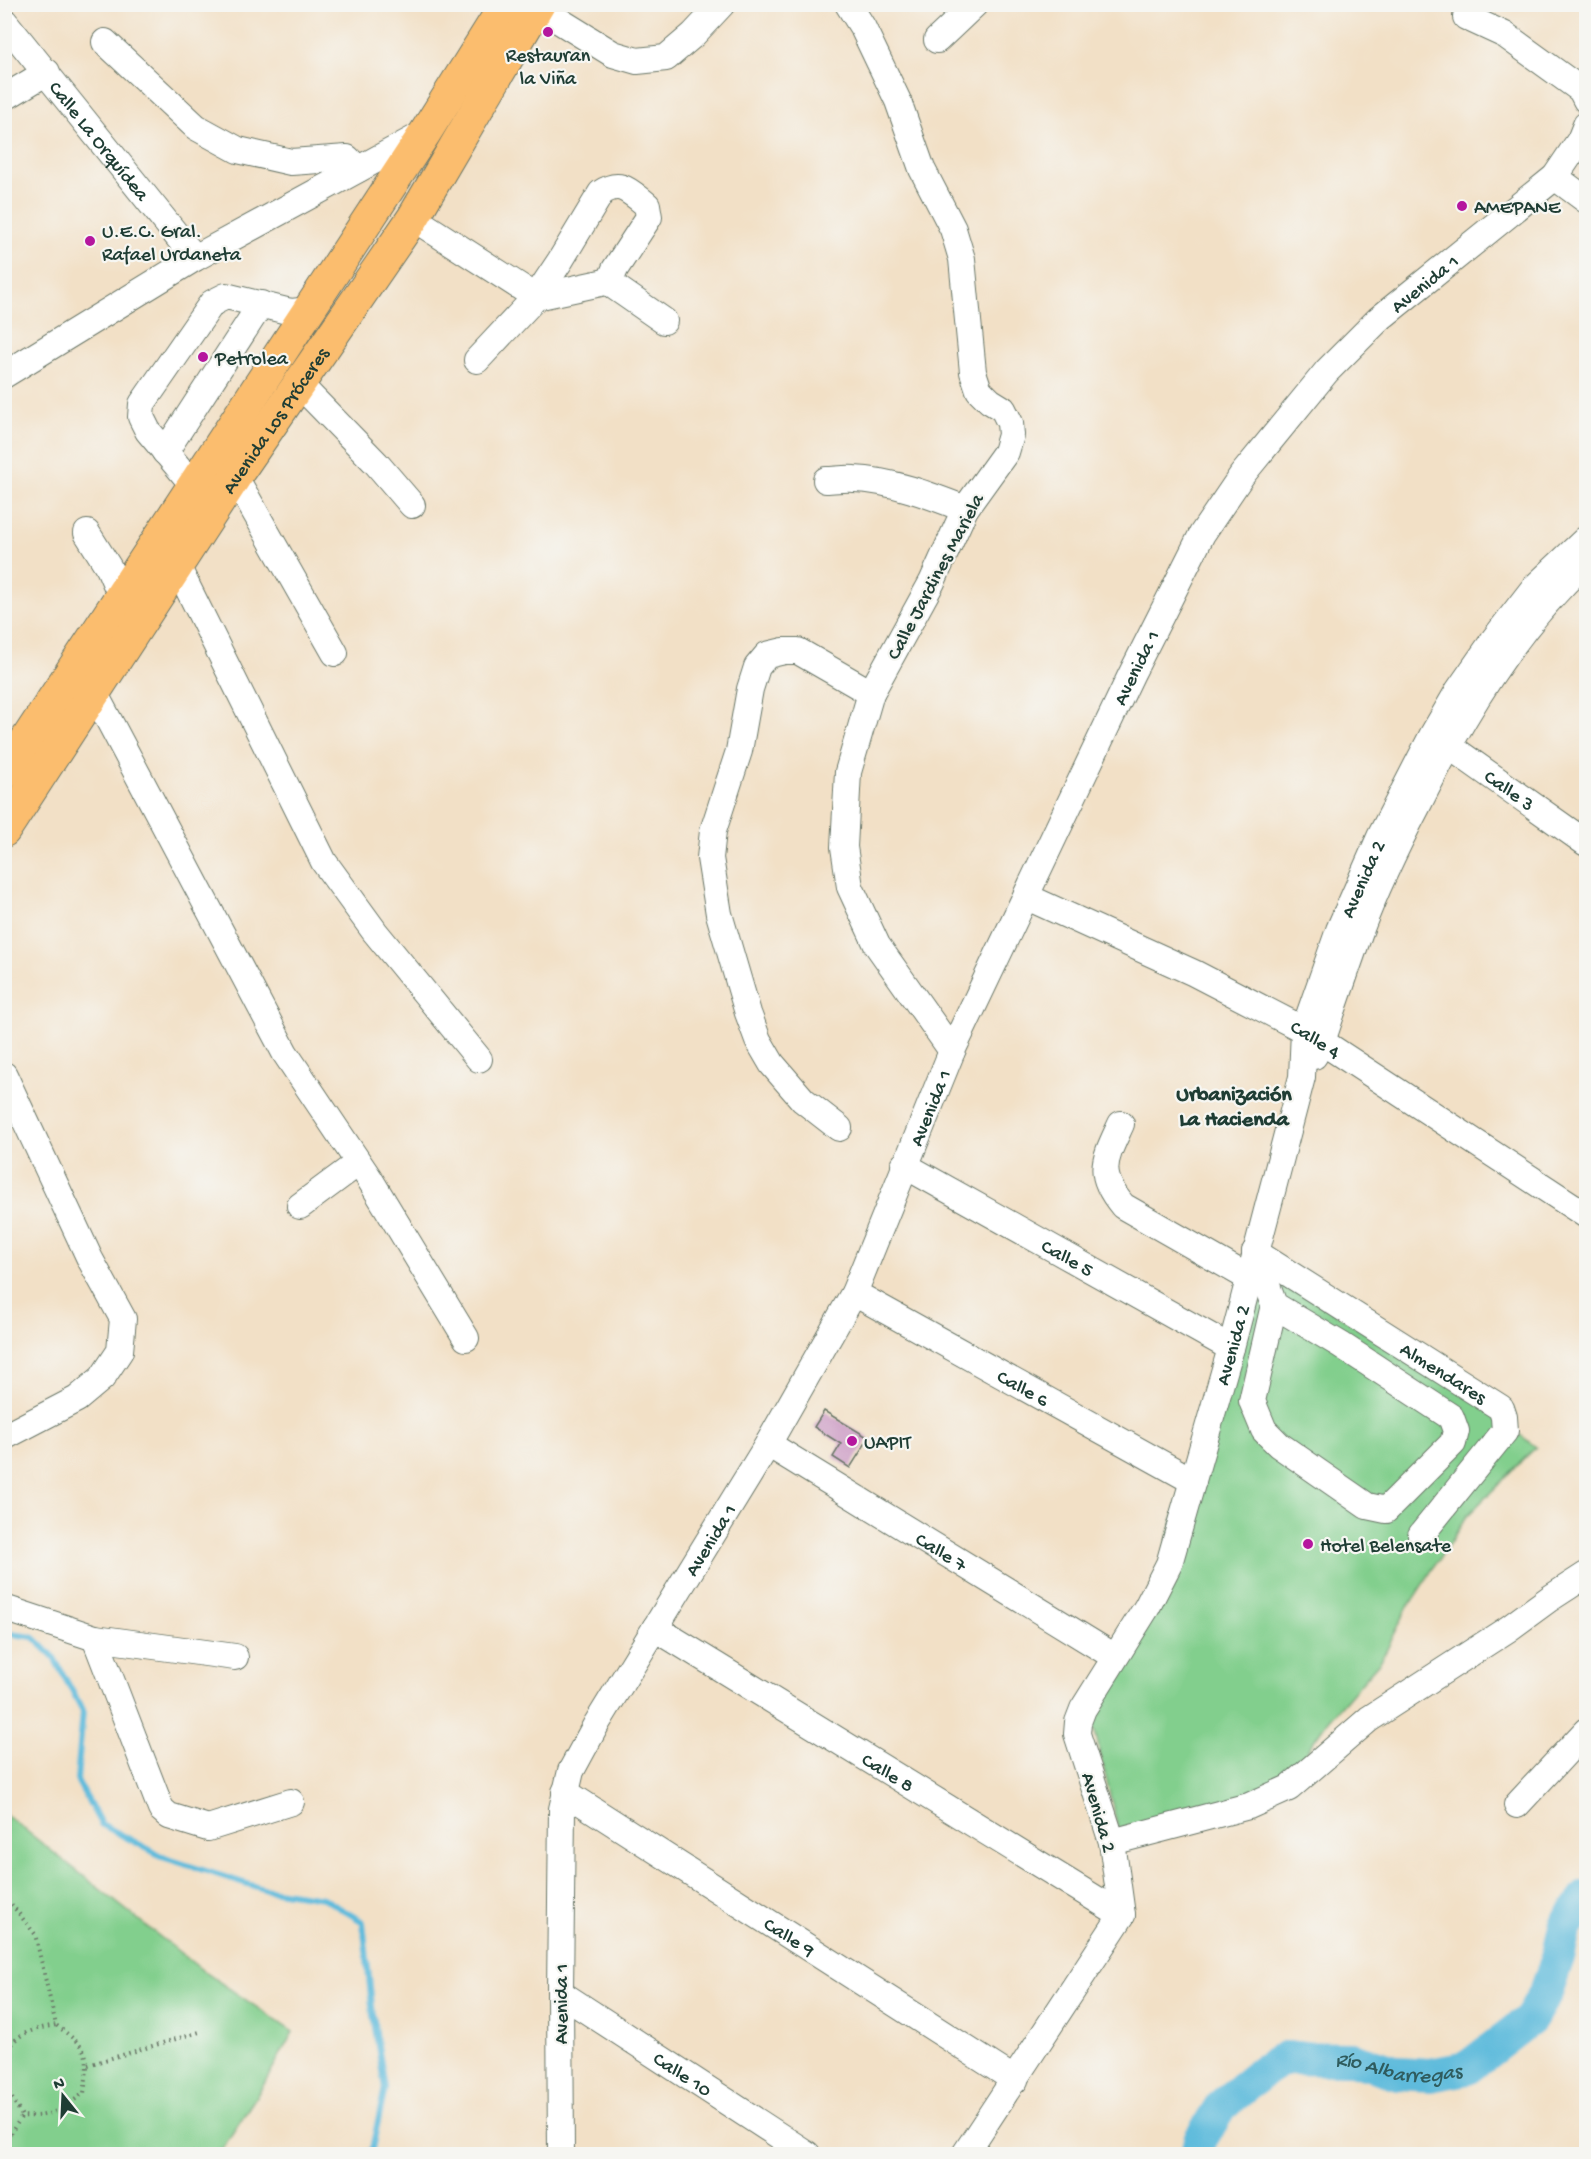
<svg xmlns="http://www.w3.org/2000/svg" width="1591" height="2159" viewBox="0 0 1591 2159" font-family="'Gochi Hand',sans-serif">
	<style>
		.green { fill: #82cf8d; stroke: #508660; stroke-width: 1.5 }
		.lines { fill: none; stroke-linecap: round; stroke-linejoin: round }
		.stream { stroke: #5ebbdc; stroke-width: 6 }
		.river { stroke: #5ebbdc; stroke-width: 34 }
		.building { fill: #c995c1 }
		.minor-casing { stroke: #697667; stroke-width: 28 }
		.major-casing { stroke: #697667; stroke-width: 34 }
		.path { stroke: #697667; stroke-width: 4; stroke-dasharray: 1.5 4.5; stroke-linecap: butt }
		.minor { stroke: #fff; stroke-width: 26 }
		.major { stroke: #fbbd6e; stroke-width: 32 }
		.poi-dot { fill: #b5179e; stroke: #f6f6f2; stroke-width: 2 }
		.labels { text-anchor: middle; stroke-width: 4.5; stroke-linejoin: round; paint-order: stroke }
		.poi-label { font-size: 20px; fill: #1f3d34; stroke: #f6f6f2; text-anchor: start }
		.street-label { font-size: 20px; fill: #1f3d34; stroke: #f6f6f2 }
		.water-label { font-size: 21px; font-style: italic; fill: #2f5c5e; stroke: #f6f6f2 }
		.quarter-label { font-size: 22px; font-weight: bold; fill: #1f3d34; stroke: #f6f6f2 }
	</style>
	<rect width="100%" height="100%" fill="#f6f6f2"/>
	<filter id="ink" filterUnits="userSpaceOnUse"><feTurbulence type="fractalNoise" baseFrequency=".0167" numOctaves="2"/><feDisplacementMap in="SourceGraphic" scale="12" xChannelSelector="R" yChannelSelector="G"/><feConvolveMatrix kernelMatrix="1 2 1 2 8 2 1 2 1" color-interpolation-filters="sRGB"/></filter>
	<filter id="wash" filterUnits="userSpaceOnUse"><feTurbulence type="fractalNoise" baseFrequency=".008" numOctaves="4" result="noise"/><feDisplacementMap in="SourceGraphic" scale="24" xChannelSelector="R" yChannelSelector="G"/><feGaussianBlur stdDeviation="1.35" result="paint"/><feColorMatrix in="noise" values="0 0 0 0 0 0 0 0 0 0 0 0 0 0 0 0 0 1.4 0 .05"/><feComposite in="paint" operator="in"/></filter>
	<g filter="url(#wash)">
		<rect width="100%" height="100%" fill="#f2e0c6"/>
		<!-- green -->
		<path class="green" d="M1270,1272L1476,1401L1536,1447L1467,1516L1408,1607L1382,1659L1327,1722L1279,1791L1118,1829L1089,1706L1142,1629L1218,1362Z
			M5,1814L202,1970L293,2032L264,2084L219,2154H5Z"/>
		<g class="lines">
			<!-- stream -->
			<path class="stream" d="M4,1633L33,1637L53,1656L83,1711L77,1780L101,1824L165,1858L263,1889L323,1898L363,1922L373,2015L385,2088L372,2149L367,2154"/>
			<!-- river -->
			<path class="river" id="s1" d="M1197,2154L1200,2140L1221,2106L1266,2069L1285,2058L1352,2059L1398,2073L1430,2075L1467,2068L1530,2019L1546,1992L1559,1954L1565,1927L1586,1898"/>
		</g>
		<g id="blocks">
			<!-- building -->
			<path class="building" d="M824,1411L869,1438L850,1468L833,1457L841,1444L814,1427Z"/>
		</g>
	</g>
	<g filter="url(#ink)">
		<use href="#blocks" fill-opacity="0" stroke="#697667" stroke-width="1.5"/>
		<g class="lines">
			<defs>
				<g id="minor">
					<path d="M848,4L863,28L898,101L922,169L953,229L962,259L973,372L979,390L990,401L1003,409L1010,423L1011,435L1006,452L965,509L932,582L871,693L848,772L844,847L850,887L877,945L952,1051"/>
					<path d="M537,7L613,54L637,61L666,58L693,35L722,4"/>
					<path d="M1466,17L1505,35L1581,90L1586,100"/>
					<path id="s2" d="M4,21L195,258"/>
					<path d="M937,40L975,4"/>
					<path d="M105,42L196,127L238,150L291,162L347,158L358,169"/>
					<path d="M4,98L47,72"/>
					<path d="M1555,177L1586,200"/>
					<path d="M413,218L536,297L560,261L601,193C621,179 630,192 647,205L649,217L615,269L610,281L615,287L664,321"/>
					<path d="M477,360L536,297L610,281"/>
					<path d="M4,375L195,258L425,133"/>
					<path d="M299,384L376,463L412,505"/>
					<path d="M165,452L261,304"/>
					<path d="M235,477L335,653"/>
					<path d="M826,480C835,480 845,478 854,479C890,480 932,496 965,509"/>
					<path d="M194,486L148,431L141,417L142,404L212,303L226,296L291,312L310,310"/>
					<path d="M87,533L109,568L121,596"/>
					<path d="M177,566L324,862L375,932L479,1059"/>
					<path d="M95,694L285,1053L369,1178L466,1338"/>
					<path id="s3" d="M1435,736L1586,843"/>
					<path id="s4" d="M1027,897L1194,973L1304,1030L1586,1215"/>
					<path d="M1314,1056L1322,1042C1334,1005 1347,968 1360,931C1376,889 1396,847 1417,807C1461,718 1513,630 1586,562"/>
					<path d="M4,1075L90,1259L123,1319L120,1351L102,1378L77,1399L4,1437"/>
					<path d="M1121,1124C1105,1159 1095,1173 1123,1206L1249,1278"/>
					<path d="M839,1128L803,1100L772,1064L758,1040L748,1013L719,914L710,858L713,831L739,751L750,689L757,667L767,655L784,651H798L871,693"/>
					<path id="s5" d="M904,1165L1231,1348"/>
					<path d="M300,1206L358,1163"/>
					<path d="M1255,1252L1274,1305L1252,1401L1264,1430L1279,1445L1367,1506L1386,1510L1453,1443L1456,1431L1451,1417L1341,1345L1274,1305"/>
					<path id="s6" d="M1255,1252L1501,1408L1504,1417L1505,1431L1421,1535"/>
					<path id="s7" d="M854,1293L1193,1481"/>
					<path id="s8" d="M768,1444L1115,1657"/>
					<path d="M4,1608L95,1638L235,1657"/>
					<path id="s9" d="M655,1628L1122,1915"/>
					<path d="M95,1638L161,1809L169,1816L208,1828L291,1802"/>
					<path id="s10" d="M565,1792L1015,2080"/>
					<path d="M1517,1805L1586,1731"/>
					<path d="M1112,1842L1249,1806L1289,1788L1369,1719L1508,1629L1549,1599L1586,1575"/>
					<path id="s11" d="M560,1993L807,2154"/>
					<path id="s12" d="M561,2154L560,1993L562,1809L571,1771L597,1723L768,1444L854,1293L952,1051L1131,675L1202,534L1242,475L1327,371L1379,319L1555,177L1580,140L1586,125"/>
					<path id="s13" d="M965,2154L1122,1915L1112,1842L1077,1734L1078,1722L1083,1709L1147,1607L1169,1564L1231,1348L1302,1077L1304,1030L1339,930L1380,837L1433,734L1458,691L1495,638L1533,589L1586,539"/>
				</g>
				<g id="major">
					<path d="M4,774L425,133L506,4"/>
					<path id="s14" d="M4,831L235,477L413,218L539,4"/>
				</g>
			</defs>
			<!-- minor casing -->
			<use href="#minor" class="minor-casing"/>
			<!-- major casing -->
			<use href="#major" class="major-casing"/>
			<!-- path -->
			<path class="path" d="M4,1895L35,1934L56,2025C89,2050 90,2052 84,2093C62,2109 51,2118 22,2116L4,2143
				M4,2061C11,2033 31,2030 56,2025
				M88,2065L203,2031
				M4,2082L8,2091L22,2116"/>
			<!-- minor -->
			<use href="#minor" class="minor"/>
			<!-- major -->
			<use href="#major" class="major"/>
		</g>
	</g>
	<!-- markers -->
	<g class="poi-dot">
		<circle cx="548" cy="32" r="6"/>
		<circle cx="1462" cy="206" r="6"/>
		<circle cx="90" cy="241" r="6"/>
		<circle cx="203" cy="357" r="6"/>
		<circle cx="852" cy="1441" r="6"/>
		<circle cx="1308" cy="1544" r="6"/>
	</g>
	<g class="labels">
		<!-- poi labels -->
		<g class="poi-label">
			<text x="548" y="61" text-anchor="middle">Restauran<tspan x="548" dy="23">la Viña</tspan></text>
			<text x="1474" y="213">AMEPANE</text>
			<text x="102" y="237">U.E.C. Gral.<tspan x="102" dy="23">Rafael Urdaneta</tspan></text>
			<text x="215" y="364">Petrolea</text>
			<text x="864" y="1448">UAPIT</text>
			<text x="1320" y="1551">Hotel Belensate</text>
		</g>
		<!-- street labels -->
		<g class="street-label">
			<text dy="7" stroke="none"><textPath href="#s2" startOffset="153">Calle La Orquídea</textPath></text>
			<text dy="7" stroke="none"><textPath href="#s12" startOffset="2112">Avenida 1</textPath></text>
			<text dy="7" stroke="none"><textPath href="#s14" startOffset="492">Avenida Los Próceres</textPath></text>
			<text transform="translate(934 576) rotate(-62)" y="7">Calle Jardines Mariela</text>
			<text dy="7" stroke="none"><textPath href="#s12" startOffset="1626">Avenida 1</textPath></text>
			<text dy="7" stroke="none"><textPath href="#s3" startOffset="92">Calle 3</textPath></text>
			<text dy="7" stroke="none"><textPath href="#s13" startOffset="1382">Avenida 2</textPath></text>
			<text dy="7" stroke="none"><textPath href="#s4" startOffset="322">Calle 4</textPath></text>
			<text dy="7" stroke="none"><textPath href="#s12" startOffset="1140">Avenida 1</textPath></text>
			<text dy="7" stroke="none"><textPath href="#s5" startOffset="188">Calle 5</textPath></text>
			<text dy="7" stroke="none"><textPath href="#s13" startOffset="896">Avenida 2</textPath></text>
			<text dy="7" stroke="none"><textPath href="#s6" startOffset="224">Almendares</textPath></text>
			<text dy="7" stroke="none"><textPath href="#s7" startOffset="194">Calle 6</textPath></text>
			<text dy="7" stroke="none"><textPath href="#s12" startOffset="654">Avenida 1</textPath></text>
			<text dy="7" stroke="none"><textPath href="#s8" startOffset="204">Calle 7</textPath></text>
			<text dy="7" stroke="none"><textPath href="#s9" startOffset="274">Calle 8</textPath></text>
			<text transform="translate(1100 1812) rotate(74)" y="7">Avenida 2</text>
			<text dy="7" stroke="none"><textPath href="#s10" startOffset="267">Calle 9</textPath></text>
			<text transform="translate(560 2004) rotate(-90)" y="7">Avenida 1</text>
			<text dy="7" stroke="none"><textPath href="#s11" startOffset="147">Calle 10</textPath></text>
		</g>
		<!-- water labels -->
		<g class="water-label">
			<text dy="7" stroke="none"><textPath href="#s1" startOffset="249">Río Albarregas</textPath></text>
		</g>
		<!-- quarter labels -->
		<g class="quarter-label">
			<text x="1234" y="1100">Urbanización<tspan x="1234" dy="25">La Hacienda</tspan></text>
		</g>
	</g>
	<!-- margin -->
	<rect width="1591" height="2159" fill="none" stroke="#f6f6f2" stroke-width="24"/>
	<!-- north arrow -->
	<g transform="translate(63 2096) rotate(342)" stroke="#f6f6f2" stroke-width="4.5" paint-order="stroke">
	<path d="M0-4.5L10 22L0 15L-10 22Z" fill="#1f3d34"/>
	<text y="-9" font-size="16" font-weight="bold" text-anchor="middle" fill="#1f3d34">N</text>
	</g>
</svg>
